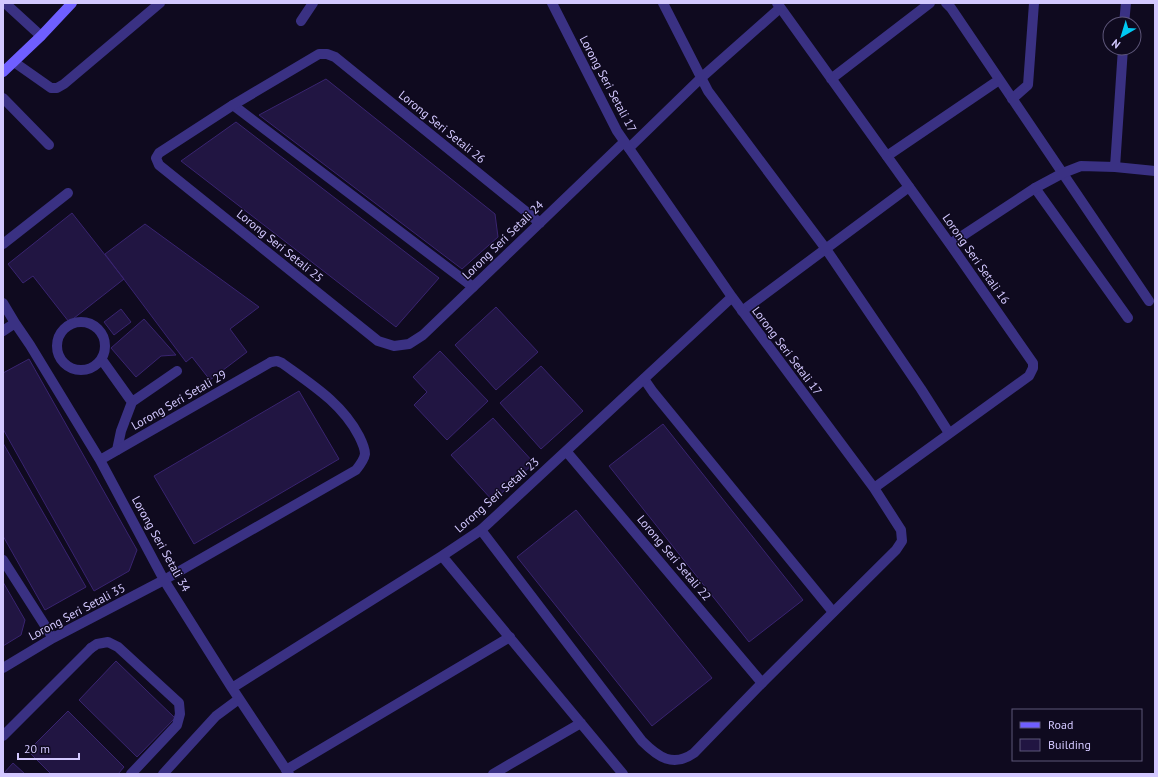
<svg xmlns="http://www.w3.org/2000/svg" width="1158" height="777" viewBox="0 0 1158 777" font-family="'PT Sans',sans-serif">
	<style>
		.building { fill: #211542; stroke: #392470 }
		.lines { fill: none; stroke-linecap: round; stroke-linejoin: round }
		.lane { stroke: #3a3183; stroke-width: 10 }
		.street { stroke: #3a3183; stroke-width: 10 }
		.secondary { stroke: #6f5fff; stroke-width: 10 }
		.labels { text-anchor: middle; stroke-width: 3; stroke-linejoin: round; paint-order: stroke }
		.street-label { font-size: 12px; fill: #d3c8ff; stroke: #0f0a1f }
	</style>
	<rect width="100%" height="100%" fill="#0f0a1f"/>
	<!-- building -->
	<path class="building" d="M326,79L495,214L498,237L462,269L259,115Z
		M236,122L439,278L396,327L181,161Z
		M72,213L124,279L69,322L33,276L23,283L8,264Z
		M145,224L259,307L230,329L247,352L210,380L192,357L186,362L105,254Z
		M496,307L538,352L496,390L455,345Z
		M121,309L131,322L114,335L104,322Z
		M144,319L176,355L161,356L136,377L111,348Z
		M440,351L488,401L447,440L414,405L427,392L413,377Z
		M29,359L137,550L129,571L94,591L3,429V373Z
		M541,366L583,411L541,449L500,403Z
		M299,391L339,459L194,544L154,476Z
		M493,418L534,463L493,501L451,455Z
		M663,424L803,600L749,642L609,466Z
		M3,443L86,587L45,610L3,536Z
		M576,510L712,678L652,726L517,557Z
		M3,582L25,620L21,635L3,646Z
		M116,661L175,718L137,757L79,700Z
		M68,711L124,767L118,774H51L28,751Z
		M13,763L25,774H3Z"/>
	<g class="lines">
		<!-- lane -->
		<path class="lane" d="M663,3L708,91L826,249L921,389L949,433
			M946,3L951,8L1149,301
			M3,98L49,145
			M1012,99L1028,85L1034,3
			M233,105L473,287
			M629,148L701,78L780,8
			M887,156L999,80
			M1035,188L1128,318
			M742,311L909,187
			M57 346a24 24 0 1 1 48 0a24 24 0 1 1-48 0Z
			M102,360L132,402
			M644,379L653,392L833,612
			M117,450L121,431L132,402L177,371
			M481,530L642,741C658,757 673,768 694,753L762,683
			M164,580L356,470C360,465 364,460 365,454C365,448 362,442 359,436C342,403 311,384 282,363L277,361L271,362
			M91,648L97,644L108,642L118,647L179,703L180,714L177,725L131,774
			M286,770L510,637"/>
		<!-- street -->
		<path class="street" d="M5,3L41,36
			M552,3L617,131L732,297L874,488L901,530L902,541L896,550L762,683L566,451
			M777,3L950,244L1033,363V368L1029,376L874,488
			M301,21L313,3
			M1124,24L1126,3
			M14,62L51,88H57L64,84L160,3
			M831,79L930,3
			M1115,167L1123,48
			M540,223L335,57L327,54H319L233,105L159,153L156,158L159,165L378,341L394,346L409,344L423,335L624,142
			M3,244L68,193
			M950,244L1035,188L1063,173L1081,166L1115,167L1155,171
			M3,303L15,323L30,345L100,460L164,580L232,688L289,774
			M3,331L15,323
			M100,460L271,362
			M442,556L623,774
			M3,560L53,638
			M3,668L53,638L164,580
			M232,688L442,556L481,530L732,297
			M3,736L91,648
			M163,774L216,716L239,699
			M493,774L581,723"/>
		<!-- secondary -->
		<path class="secondary" d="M3,72L41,36L72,3"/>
	</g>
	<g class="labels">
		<!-- street labels -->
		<g class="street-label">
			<text transform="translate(608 84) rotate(62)" y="4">Lorong Seri Setali 17</text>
			<text transform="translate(442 127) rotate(39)" y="4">Lorong Seri Setali 26</text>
			<text transform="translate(503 240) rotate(-44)" y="4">Lorong Seri Setali 24</text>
			<text transform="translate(280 246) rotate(39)" y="4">Lorong Seri Setali 25</text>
			<text transform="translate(976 259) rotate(55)" y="4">Lorong Seri Setali 16</text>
			<text transform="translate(787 351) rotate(53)" y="4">Lorong Seri Setali 17</text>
			<text transform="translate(179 400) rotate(-30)" y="4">Lorong Seri Setali 29</text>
			<text transform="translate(497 495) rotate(-41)" y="4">Lorong Seri Setali 23</text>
			<text transform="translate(161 544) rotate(61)" y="4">Lorong Seri Setali 34</text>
			<text transform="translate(674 558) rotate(50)" y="4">Lorong Seri Setali 22</text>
			<text transform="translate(77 612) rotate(-28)" y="4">Lorong Seri Setali 35</text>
		</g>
	</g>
	<!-- border -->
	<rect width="1158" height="777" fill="none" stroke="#d3c8ff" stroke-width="8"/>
	<!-- legend -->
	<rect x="1012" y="709" width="130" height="52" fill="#0f0a1f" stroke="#5d5679"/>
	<rect x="1020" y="722" width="20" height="6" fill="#6f5fff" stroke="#5d5679"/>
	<text x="1048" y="729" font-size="12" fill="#d3c8ff">Road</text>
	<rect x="1020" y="739" width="20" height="12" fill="#211542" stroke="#5d5679"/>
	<text x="1048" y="749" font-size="12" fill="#d3c8ff">Building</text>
	<!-- north arrow -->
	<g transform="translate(1122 36) rotate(218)"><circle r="19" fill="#0f0a1f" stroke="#5d5679"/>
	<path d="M0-3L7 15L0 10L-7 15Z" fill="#00c9f3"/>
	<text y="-6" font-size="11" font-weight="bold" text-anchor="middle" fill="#d3c8ff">N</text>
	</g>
	<!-- scale -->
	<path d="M18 753v6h61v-6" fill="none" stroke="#d3c8ff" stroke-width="2"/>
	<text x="24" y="753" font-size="12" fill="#d3c8ff" stroke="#0f0a1f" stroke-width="3" paint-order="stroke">20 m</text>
</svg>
